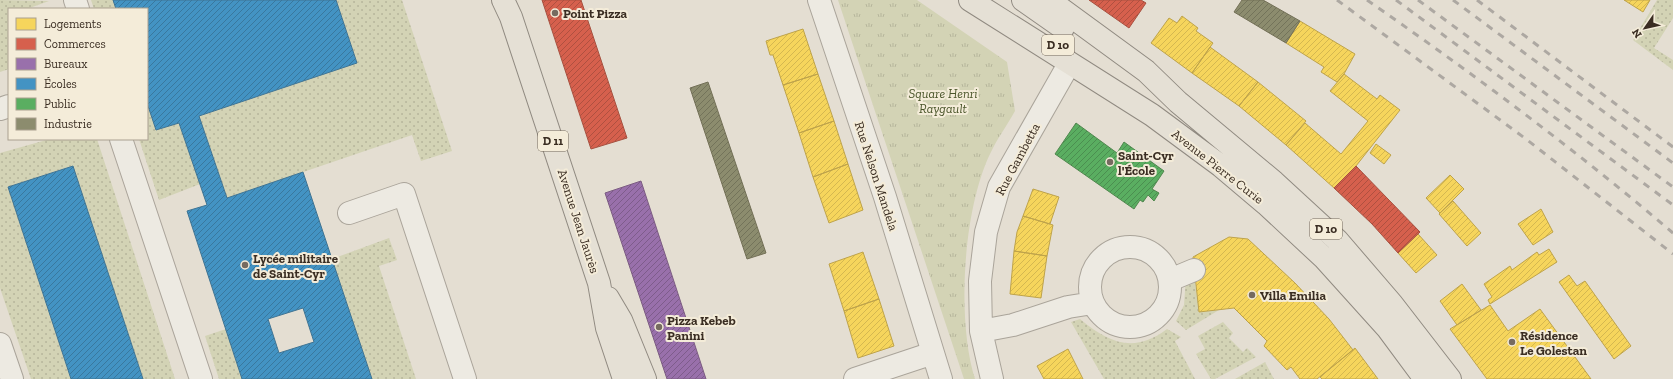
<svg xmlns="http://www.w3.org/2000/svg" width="1673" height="379" viewBox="0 0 1673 379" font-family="'Zilla Slab',serif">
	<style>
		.grass { fill: url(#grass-dots) }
		.park { fill: url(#park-tufts) }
		.homes { fill: url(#homes-hatch); stroke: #bea34b }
		.shops { fill: url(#shops-hatch); stroke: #a75140 }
		.offices { fill: url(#offices-hatch); stroke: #7c5c82 }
		.schools { fill: url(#schools-hatch); stroke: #407493; fill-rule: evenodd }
		.public { fill: url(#public-hatch); stroke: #50874e }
		.industry { fill: url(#industry-hatch); stroke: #737057 }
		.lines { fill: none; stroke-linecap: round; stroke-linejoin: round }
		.minor-casing { stroke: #aaa49a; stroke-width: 24 }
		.major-casing { stroke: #908a81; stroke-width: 24 }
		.minor { stroke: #edeae2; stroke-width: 22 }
		.major { stroke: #e5e0d5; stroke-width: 22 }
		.rail { stroke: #ada8a2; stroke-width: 3; stroke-dasharray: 7 7; stroke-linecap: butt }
		.poi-dot { fill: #766b60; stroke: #f4ecd9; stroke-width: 1.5 }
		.labels { text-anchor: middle; stroke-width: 4; stroke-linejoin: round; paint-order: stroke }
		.shield { fill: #f4ecd9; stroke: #726659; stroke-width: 1 }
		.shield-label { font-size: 12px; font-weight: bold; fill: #3a2d22 }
		.poi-label { font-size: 13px; font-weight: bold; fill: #3a2d22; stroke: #f4ecd9; text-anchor: start }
		.park-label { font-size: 13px; font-style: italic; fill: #4a552a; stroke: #f4ecd9 }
		.street-label { font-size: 13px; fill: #3a2d22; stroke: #f4ecd9 }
	</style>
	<defs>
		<pattern id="grass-dots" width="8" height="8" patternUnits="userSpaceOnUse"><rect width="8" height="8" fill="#d3d3b5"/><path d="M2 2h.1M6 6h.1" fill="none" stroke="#b6b59b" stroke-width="1.8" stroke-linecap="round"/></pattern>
		<pattern id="park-tufts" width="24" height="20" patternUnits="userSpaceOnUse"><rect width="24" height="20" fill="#d3d3b5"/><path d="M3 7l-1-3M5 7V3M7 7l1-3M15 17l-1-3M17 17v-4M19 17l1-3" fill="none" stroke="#b6b59b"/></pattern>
		<pattern id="homes-hatch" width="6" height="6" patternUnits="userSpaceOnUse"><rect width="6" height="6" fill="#f6d55c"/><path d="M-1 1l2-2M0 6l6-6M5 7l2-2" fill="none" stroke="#d4b750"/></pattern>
		<pattern id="shops-hatch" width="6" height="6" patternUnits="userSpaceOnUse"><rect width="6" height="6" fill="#d6604d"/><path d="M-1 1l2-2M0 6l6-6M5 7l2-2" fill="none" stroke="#af5040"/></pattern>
		<pattern id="offices-hatch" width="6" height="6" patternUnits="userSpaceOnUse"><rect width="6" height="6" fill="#9970ab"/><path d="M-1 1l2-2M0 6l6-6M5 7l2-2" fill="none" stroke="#7e5c8b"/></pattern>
		<pattern id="schools-hatch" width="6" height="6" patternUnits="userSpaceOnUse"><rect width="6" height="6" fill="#4393c3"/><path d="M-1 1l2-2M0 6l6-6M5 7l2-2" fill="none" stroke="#39789e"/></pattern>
		<pattern id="public-hatch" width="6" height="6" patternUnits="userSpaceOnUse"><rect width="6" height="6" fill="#5aae61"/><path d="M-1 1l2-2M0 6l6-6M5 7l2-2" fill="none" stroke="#4b8e50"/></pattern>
		<pattern id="industry-hatch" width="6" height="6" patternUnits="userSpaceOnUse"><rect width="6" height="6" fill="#8c8c6e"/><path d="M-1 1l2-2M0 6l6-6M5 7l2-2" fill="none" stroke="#73735a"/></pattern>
	</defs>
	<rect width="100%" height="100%" fill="#e4ded2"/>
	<!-- grass -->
	<path class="grass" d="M0,0L49,1L27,9H9V69L0,72Z
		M91,0H113L116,9H94Z
		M336,0H402L452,151L421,161L412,135L227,198L199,116L357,63Z
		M1657,0H1673V18L1654,48L1673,60V70L1633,40Z
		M147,103L156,130L179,123L200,184L159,200L139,139H147Z
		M50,139H97L175,379H143L72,166L8,187L71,379H31L0,288V153Z
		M389,238L397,260L379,266L416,379H372L332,259Z
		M1194,273L1199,312L1219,310L1186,330L1176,321L1184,305L1186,277Z
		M1080,319C1109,343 1134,354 1167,329L1181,337L1175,341L1195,379H1104L1071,322Z
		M1223,322L1233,333L1229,338L1243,352L1247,348L1256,357L1215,379H1211L1196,354L1205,349L1198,336Z
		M226,329L242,379H219L205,336Z
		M1265,362L1274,379H1235Z"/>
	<!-- park -->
	<path class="park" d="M838,0H917L1007,62L1015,111C1008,124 999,136 993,148C963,204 956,319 975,379H964Z"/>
	<!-- homes -->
	<path class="homes" d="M1624,0H1650L1643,12Z
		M1182,16L1198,28L1196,31L1213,43L1192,73L1151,43L1169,18L1177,23Z
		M1300,21L1355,54L1344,74L1337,82L1321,72L1324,67L1286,43Z
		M803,29L818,74L783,85L773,55H770L766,41Z
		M1210,47L1258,82L1239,106L1192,73Z
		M818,74L834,121L799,133L783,85Z
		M1344,74L1377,99L1380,95L1400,110L1356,166L1334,188L1286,145L1305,123L1341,154L1368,121L1330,91Z
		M1258,82L1306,121L1286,145L1239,106Z
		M834,121L848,164L813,177L799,133Z
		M1376,144L1391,155L1384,164L1370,153Z
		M848,164L863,210L829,223L813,177Z
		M1450,175L1464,189L1440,213L1426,198Z
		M1033,189L1059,197L1050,224L1023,216Z
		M1453,201L1481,233L1467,246L1439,214Z
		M1541,209L1553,232L1533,245L1518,224Z
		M1023,216L1053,225L1047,256L1014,251L1017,232Z
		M1418,234L1437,255L1416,273L1398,253Z
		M1229,237L1248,239L1295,283L1329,319L1353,350L1317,379H1300L1291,367L1287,370L1264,346L1267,341L1234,308L1199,312L1193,257Z
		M1549,249L1557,262L1490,304L1488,300L1492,297L1484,284L1510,266L1512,270L1537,252L1539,255Z
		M1014,251L1047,256L1041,298L1010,294Z
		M863,252L879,299L844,311L829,264Z
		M1569,275L1577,286L1585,281L1631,346L1614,359L1559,282Z
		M1462,284L1481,310L1457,325L1440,301Z
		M879,299L894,346L858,358L844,311Z
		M1490,305L1508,331L1540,309L1591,379H1487L1450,329Z
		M1355,348L1378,379H1322L1320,377Z
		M1068,349L1083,379H1044L1037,366Z"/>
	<!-- shops -->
	<path class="shops" d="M542,0H581L627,138L591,149Z
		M1089,0H1141L1146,3L1129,28Z
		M1356,166L1420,232L1398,253L1372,224L1334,188Z"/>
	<!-- offices -->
	<path class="offices" d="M641,181L706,379H667L605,193Z"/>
	<!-- schools -->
	<path class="schools" d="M113,0H336L357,63L199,116L227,198L303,172L372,379H242L187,211L207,205L179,123L156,130L147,103V9H116ZM303,308L314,342L279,353L268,319Z
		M73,166L143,379H71L8,187Z"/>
	<!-- public -->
	<path class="public" d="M1076,123L1117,153L1124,142L1164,171L1152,189L1159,193L1154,201L1148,195L1143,202L1140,200L1134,209L1055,154Z"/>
	<!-- industry -->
	<path class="industry" d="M1242,0H1263L1300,21L1286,43L1234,12Z
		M708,82L766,253L747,259L690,88Z"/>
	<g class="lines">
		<defs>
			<path id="minor" d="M75,0L78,9
				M819,0L885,197L941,379
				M0,109L9,106
				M121,139L201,379
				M349,213L404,194L465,379
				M1090 287a40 40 0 1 1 80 0a40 40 0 1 1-80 0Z
				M1170,280L1194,270
				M981,331L1013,325L1068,307L1093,303
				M0,344L12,379
				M855,379L933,353
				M992,379L981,331L980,281L986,232L999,187L1069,64"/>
			<path id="major" d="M503,0L511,17L599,283L607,328L624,379
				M970,0L1152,115L1221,166L1266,204L1324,258L1388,329L1425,379
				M1023,0L1063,28
				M1049,0L1146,71L1178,102L1274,182L1337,240L1392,304L1450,379
				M608,298L621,320L645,379"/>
		</defs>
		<!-- minor casing -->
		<use href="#minor" class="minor-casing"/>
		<!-- major casing -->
		<use href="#major" class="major-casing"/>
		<!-- minor -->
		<use href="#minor" class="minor"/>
		<!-- major -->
		<use href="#major" class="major"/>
		<!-- rail -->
		<path class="rail" d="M1337,0L1526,139L1673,254
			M1367,0C1472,73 1576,150 1673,233
			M1396,0L1673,205
			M1418,0L1673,187
			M1453,0L1673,163
			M1477,0L1673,147"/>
	</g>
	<!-- markers -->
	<g class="poi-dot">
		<circle cx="555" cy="13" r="4"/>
		<circle cx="1110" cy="162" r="4"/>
		<circle cx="245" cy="265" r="4"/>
		<circle cx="1252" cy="295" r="4"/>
		<circle cx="659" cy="327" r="4"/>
		<circle cx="1512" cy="342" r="4"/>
	</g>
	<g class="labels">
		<!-- shield labels -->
		<g class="shield">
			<rect x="1042" y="35" width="32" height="20" rx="3"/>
			<rect x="538" y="131" width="30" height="20" rx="3"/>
			<rect x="1310" y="219" width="32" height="20" rx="3"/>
		</g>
		<g class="shield-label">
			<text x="1058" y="49">D 10</text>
			<text x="553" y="145">D 11</text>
			<text x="1326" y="233">D 10</text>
		</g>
		<!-- poi labels -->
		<g class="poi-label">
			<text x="563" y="18">Point Pizza</text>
			<text x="1118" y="160">Saint-Cyr<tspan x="1118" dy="15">l'École</tspan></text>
			<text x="253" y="263">Lycée militaire<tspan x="253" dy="15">de Saint-Cyr</tspan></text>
			<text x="1260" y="300">Villa Emilia</text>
			<text x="667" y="325">Pizza Kebeb<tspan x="667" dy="15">Panini</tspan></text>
			<text x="1520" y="340">Résidence<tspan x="1520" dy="15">Le Golestan</tspan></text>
		</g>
		<!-- park labels -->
		<g class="park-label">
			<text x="943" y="98">Square Henri<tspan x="943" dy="15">Raygault</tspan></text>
		</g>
		<!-- street labels -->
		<g class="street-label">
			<text transform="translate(1017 159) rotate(-62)" y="5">Rue Gambetta</text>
			<text transform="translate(1218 166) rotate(38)" y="5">Avenue Pierre Curie</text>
			<text transform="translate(877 176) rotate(72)" y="5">Rue Nelson Mandela</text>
			<text transform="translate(579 221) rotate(72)" y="5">Avenue Jean Jaurès</text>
		</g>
	</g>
	<!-- legend -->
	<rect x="8" y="8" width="140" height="132" fill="#f4ecd9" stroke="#aaa090"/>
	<rect x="16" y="18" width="20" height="12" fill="#f6d55c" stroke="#aaa090"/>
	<text x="44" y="28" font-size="12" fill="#3a2d22">Logements</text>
	<rect x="16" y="38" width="20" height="12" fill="#d6604d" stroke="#aaa090"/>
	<text x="44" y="48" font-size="12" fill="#3a2d22">Commerces</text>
	<rect x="16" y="58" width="20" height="12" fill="#9970ab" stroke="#aaa090"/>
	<text x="44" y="68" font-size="12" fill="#3a2d22">Bureaux</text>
	<rect x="16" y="78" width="20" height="12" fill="#4393c3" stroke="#aaa090"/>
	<text x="44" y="88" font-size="12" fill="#3a2d22">Écoles</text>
	<rect x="16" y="98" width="20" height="12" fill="#5aae61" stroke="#aaa090"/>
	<text x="44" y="108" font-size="12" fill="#3a2d22">Public</text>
	<rect x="16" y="118" width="20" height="12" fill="#8c8c6e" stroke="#aaa090"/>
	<text x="44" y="128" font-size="12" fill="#3a2d22">Industrie</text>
	<!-- north arrow -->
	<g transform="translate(1645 28) rotate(236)" stroke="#f4ecd9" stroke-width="3" paint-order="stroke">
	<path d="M0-3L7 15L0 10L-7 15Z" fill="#3a2d22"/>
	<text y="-6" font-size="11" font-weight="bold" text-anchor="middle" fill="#3a2d22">N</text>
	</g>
</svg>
